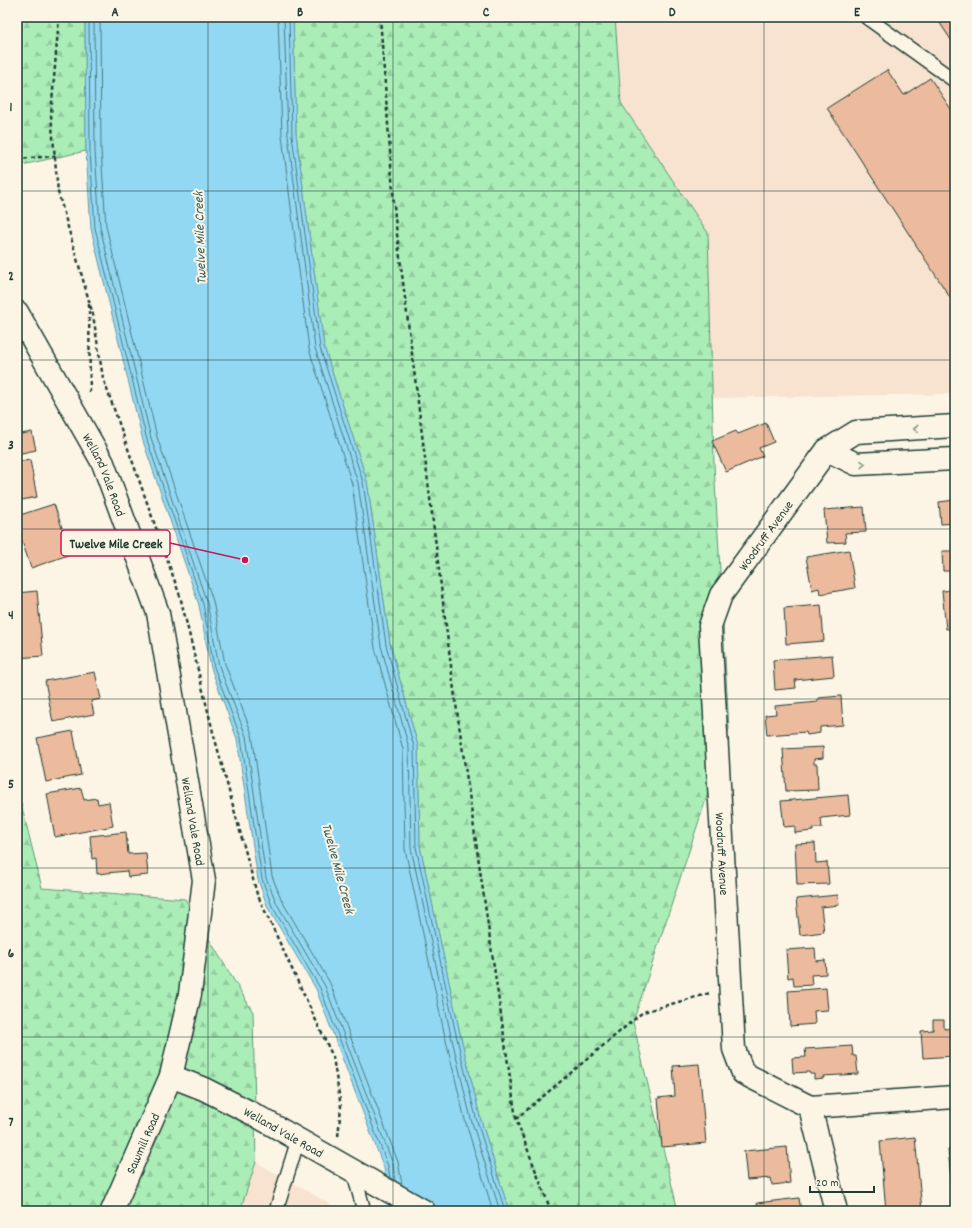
<svg xmlns="http://www.w3.org/2000/svg" width="972" height="1228" viewBox="0 0 972 1228" font-family="Dekko,sans-serif">
	<style>
		.built { fill: #f7e3cf }
		.forest { fill: url(#forest-firs); stroke: #649576 }
		.water { fill: #92d8f3; stroke: #649aa7 }
		.lines { fill: none; stroke-linecap: round; stroke-linejoin: round }
		.shore { stroke: #4d7b80; stroke-width: 1 }
		.building { fill: #ecba9d; stroke: #1f3d34 }
		.service-casing { stroke: #1f3d34; stroke-width: 16 }
		.minor-casing { stroke: #1f3d34; stroke-width: 25 }
		.path { stroke: #1f3d34; stroke-width: 2.5; stroke-dasharray: 4 3; stroke-linecap: butt }
		.service { stroke: #fcf5e5; stroke-width: 13 }
		.minor { stroke: #fcf5e5; stroke-width: 22 }
		.oneway { stroke: #8e998c }
		.grid { fill: none; stroke: #1f3d34; stroke-width: 1; stroke-opacity: 0.55 }
		.labels { text-anchor: middle; stroke-width: 4; stroke-linejoin: round; paint-order: stroke }
		.street-label { font-size: 13px; fill: #1f3d34; stroke: #fcf5e5 }
		.water-label { font-size: 14px; font-style: italic; fill: #365c5a; stroke: #fcf5e5 }
		.leader { fill: none; stroke: #c2185b; stroke-width: 1.5 }
		.callout-dot { fill: #c2185b; stroke: #fcf5e5; stroke-width: 1.5 }
		.callout { fill: #fcf5e5; stroke: #c2185b; stroke-width: 1.5 }
		.callout-label { font-size: 14px; text-anchor: middle; font-weight: bold; fill: #1f3d34 }
		.neatline { fill: none; stroke: #1f3d34; stroke-width: 1.5 }
		.grid-label { font-size: 13px; text-anchor: middle; font-weight: bold; fill: #1f3d34 }
	</style>
	<defs>
		<pattern id="forest-firs" width="22" height="20" patternUnits="userSpaceOnUse"><rect width="22" height="20" fill="#aaedb7"/><path d="M5 1l3.5 6h-7zM16 11l3.5 6h-7z" fill="#92cc9e"/></pattern>
	</defs>
	<rect width="100%" height="100%" fill="#fcf5e5"/>
	<filter id="ink" filterUnits="userSpaceOnUse"><feTurbulence type="fractalNoise" baseFrequency=".025" numOctaves="2"/><feDisplacementMap in="SourceGraphic" scale="8" xChannelSelector="R" yChannelSelector="G"/><feConvolveMatrix kernelMatrix="1 2 1 2 8 2 1 2 1" color-interpolation-filters="sRGB"/></filter>
	<g filter="url(#ink)">
		<!-- built -->
		<path class="built" d="M615,17H955V394L712,398L707,233L621,103Z
			M256,1162L342,1211H240Z"/>
		<!-- forest -->
		<path class="forest" d="M17,17H85L86,151L17,166Z
			M293,17H615L621,103L708,233L714,464L729,729L633,1022L678,1211H509L480,1117L459,1029L420,846L418,746L390,644L367,481L324,347L296,134Z
			M17,787L42,888L185,899L253,1012L256,1162L240,1211H17Z"/>
		<!-- water -->
		<path class="water" d="M85,17H293L296,134L324,347L367,481L390,644L418,746L420,846L459,1029L480,1117L509,1211H390L384,1168L316,989L268,908L258,880L237,739L211,668L199,605L143,441L91,229L86,151Z"/>
		<g class="lines">
			<!-- shore -->
			<path class="shore" d="M89,17L90,151L95,228L147,440L203,604L214,667L241,738L262,879L272,906L320,988L388,1166L390,1178
				M94,17L95,151L100,227L151,438L207,603L219,666L246,736L266,878L277,904L325,986L393,1164L395,1181
				M100,17L101,150L106,226L157,437L213,601L225,664L252,734L272,876L282,901L330,983L398,1162L402,1184
				M278,17L282,136L309,349L352,484L375,648L403,749L405,849L444,1032L465,1120L493,1211
				M284,17L288,135L315,348L358,483L381,646L409,748L411,848L450,1031L471,1119L500,1211
				M289,17L292,135L320,348L363,482L386,645L414,747L416,847L455,1030L476,1118L505,1211"/>
		</g>
		<!-- building -->
		<path class="building" d="M936,17H955V46Z
			M887,70L904,95L930,78L955,115V305L827,108Z
			M17,417H18L21,434L32,432L36,450L17,454Z
			M766,423L774,442L759,448L763,456L726,472L712,441L736,431L738,434Z
			M30,460L37,497L17,501V462Z
			M955,500V523L941,524L939,502Z
			M54,504L71,554L31,568L17,526V516Z
			M864,507L866,532L845,533L846,542L827,543L824,510Z
			M849,550L855,588L820,594L819,588L812,590L806,557Z
			M942,551H955V571H943Z
			M955,590V628L946,629L942,591Z
			M37,591L43,656L17,658V593Z
			M821,605L824,641L786,644L784,608Z
			M832,655L834,676L795,680L796,688L775,690L773,660Z
			M95,672L101,699L91,701L94,714L53,722L45,681Z
			M841,696L843,725L820,727V733L807,735L806,732L767,735L765,715L776,714L775,706L818,702V698Z
			M73,731L81,775L46,782L37,738Z
			M823,747V758L814,759V764H817L818,790L786,791L783,749Z
			M81,788L84,800L97,798L98,804L109,802L113,826L55,837L47,794Z
			M848,795L850,815L821,818L822,828H813V831L795,833V826L784,827L781,801Z
			M126,832L128,854L146,853L148,875L128,877L127,871L97,874L96,858L92,859L90,836Z
			M815,843L816,863L827,862L829,884L797,885L795,844Z
			M838,895L839,905L821,907L824,932L800,935L796,899Z
			M815,948L816,961L825,960L826,974L811,975L812,985L794,986L793,977L788,978L786,950Z
			M826,988L828,1010L814,1011L815,1024L790,1026L788,991Z
			M933,1020H944V1029L955,1028V1056L923,1058L921,1031L933,1030Z
			M852,1046L853,1056H856L858,1074L823,1076L824,1078L814,1079V1074H810L809,1072L793,1073L792,1058L806,1057L805,1049Z
			M699,1064L706,1143L662,1147L658,1098L675,1096L673,1066Z
			M915,1137L922,1211H886L880,1141Z
			M787,1147L790,1183L772,1185L771,1178L747,1180L744,1151Z
			M948,1150H955V1198H953Z
			M799,1198L801,1211H758L757,1203Z"/>
		<g class="lines">
			<defs>
				<path id="service" d="M866,17L955,81
					M353,1170L364,1211
					M276,1211L298,1140"/>
				<g id="minor">
					<path id="s1" d="M17,312L103,463L158,613L204,880L190,994L171,1076L112,1211"/>
					<path id="s2" d="M955,426L856,432L827,450L721,595L710,626L734,1049L743,1073L810,1107L955,1097"/>
					<path d="M827,450L856,464L955,459"/>
					<path id="s3" d="M171,1076L204,1089L255,1115L424,1211"/>
					<path d="M810,1107L836,1211"/>
				</g>
			</defs>
			<!-- service casing -->
			<use href="#service" class="service-casing"/>
			<!-- minor casing -->
			<use href="#minor" class="minor-casing"/>
			<!-- path -->
			<path class="path" d="M59,17L51,115L58,192L93,315L103,378L180,596L213,732L257,894L333,1057L341,1107L338,1137
				M380,17L395,218L454,690L516,1119
				M17,159L55,156
				M89,304L90,395
				M551,1211L516,1119L643,1012L710,993"/>
			<!-- service -->
			<use href="#service" class="service"/>
			<!-- minor -->
			<use href="#minor" class="minor"/>
		</g>
		<!-- one-way arrows -->
		<defs><path id="oneway-chevron" d="M-2-3.5L2.5 0L-2 3.5" fill="none" stroke-width="1.6" stroke-linecap="round" stroke-linejoin="round"/></defs>
		<g class="oneway">
			<use href="#oneway-chevron" transform="translate(916 429) rotate(177)"/>
			<use href="#oneway-chevron" transform="translate(863 464) rotate(-2)"/>
		</g>
	</g>
	<!-- grid -->
	<path class="grid" d="M208,17V1211M393,17V1211M579,17V1211M764,17V1211M17,191H955M17,360H955M17,529H955M17,699H955M17,868H955M17,1037H955"/>
	<g class="labels">
		<!-- street labels -->
		<g class="street-label">
			<text dy="5" stroke="none"><textPath href="#s1" startOffset="185">Welland Vale Road</textPath></text>
			<text transform="translate(765 535) rotate(-54)" y="5">Woodruff Avenue</text>
			<text dy="5" stroke="none"><textPath href="#s1" startOffset="545">Welland Vale Road</textPath></text>
			<text dy="5" stroke="none"><textPath href="#s2" startOffset="574">Woodruff Avenue</textPath></text>
			<text dy="5" stroke="none"><textPath href="#s3" startOffset="126">Welland Vale Road</textPath></text>
			<text transform="translate(142 1143) rotate(-66)" y="5">Sawmill Road</text>
		</g>
		<!-- water labels -->
		<g class="water-label">
			<text transform="translate(199 238) rotate(-92)" y="5">Twelve Mile Creek</text>
			<text transform="translate(339 868) rotate(75)" y="5">Twelve Mile Creek</text>
		</g>
	</g>
	<!-- callouts -->
	<path class="leader" d="M245 560L170 543"/>
	<circle class="callout-dot" cx="245" cy="560" r="4"/>
	<rect class="callout" x="61" y="530" width="109" height="26" rx="4"/>
	<g class="callout-label">
		<text x="116" y="548">Twelve Mile Creek</text>
	</g>
	<!-- margin -->
	<rect width="972" height="1228" fill="none" stroke="#fcf5e5" stroke-width="44"/>
	<!-- scale -->
	<path d="M810 1186v6h64v-6" fill="none" stroke="#1f3d34" stroke-width="2"/>
	<text x="816" y="1186" font-size="12" fill="#1f3d34" stroke="#fcf5e5" stroke-width="3" paint-order="stroke">20 m</text>
	<rect x="22" y="22" width="928" height="1184" class="neatline"/>
	<g class="grid-label">
		<text x="115" y="16">A</text>
		<text x="300" y="16">B</text>
		<text x="486" y="16">C</text>
		<text x="672" y="16">D</text>
		<text x="857" y="16">E</text>
		<text x="11" y="111">1</text>
		<text x="11" y="280">2</text>
		<text x="11" y="449">3</text>
		<text x="11" y="619">4</text>
		<text x="11" y="788">5</text>
		<text x="11" y="957">6</text>
		<text x="11" y="1126">7</text>
	</g>
</svg>
